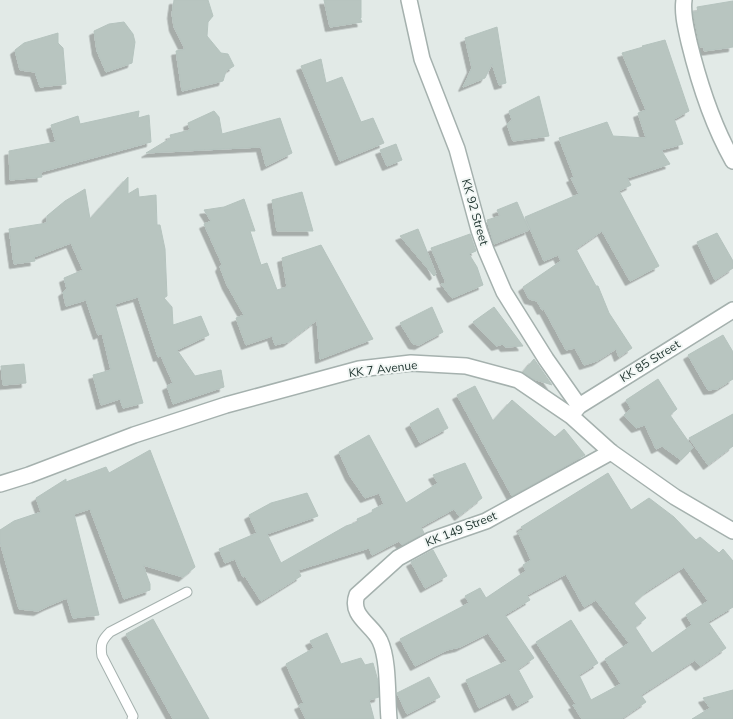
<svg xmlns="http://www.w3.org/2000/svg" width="733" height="719" viewBox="0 0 733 719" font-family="'Nunito Sans',sans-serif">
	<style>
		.building { fill: #b8c5c0; stroke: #b5c3be; fill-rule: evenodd; filter: url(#shadow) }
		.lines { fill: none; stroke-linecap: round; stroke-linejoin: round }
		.service-casing { stroke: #a5b1ae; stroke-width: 11 }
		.minor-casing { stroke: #a5b1ae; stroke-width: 18 }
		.tertiary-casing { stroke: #a5b1ae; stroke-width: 18 }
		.service { stroke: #fff; stroke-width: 9 }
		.minor { stroke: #fff; stroke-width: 15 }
		.tertiary { stroke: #fff; stroke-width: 15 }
		.labels { text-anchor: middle; stroke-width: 4; stroke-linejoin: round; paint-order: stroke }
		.street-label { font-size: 12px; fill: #243934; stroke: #f2f7f5 }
	</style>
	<defs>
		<filter id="shadow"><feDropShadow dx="-4.5" dy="4.5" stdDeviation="0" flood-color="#0004"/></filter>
	</defs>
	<rect width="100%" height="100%" fill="#e2eae7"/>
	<!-- building -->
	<path class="building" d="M174,0H208L213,16L208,22L207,36L221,53L228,54L234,66L226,71L223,81L182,91L176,51L185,49L174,27L172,14Z
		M324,0H361V18H360L362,22L330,27Z
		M733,1V47L704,51V47H700L693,12H698L697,7Z
		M124,22L133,34L135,42L132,63L106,72L97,51L94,31L109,24Z
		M497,27L506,83L499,85L492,64L485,78L463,87L472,68L465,38Z
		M58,33V43L63,48L66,84L40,87L35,72L20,70L15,50L24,43Z
		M665,40L689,111L674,119L683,144L661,150L670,164L627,178L631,185L619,191L659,266L630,281L602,231L576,249L596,286H598L609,313L632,348L619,357L616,349L597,361L584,365L575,348L566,350L544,309L542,310L537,301L529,299L523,287L561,261L558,255L544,261L525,217L579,194L571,178L574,177L559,138L607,122L613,136L646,138L638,113L646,110L622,53L643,47L642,46Z
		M321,59L326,83L342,77L361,122L373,118L384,143L340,161L301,66Z
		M539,96L549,136L513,141L507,124L512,120L509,111Z
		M139,111L138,118L149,115L151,142L41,172L42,177L10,180L9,151L56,142L51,125L78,116L80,124Z
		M214,111L219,117L222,134L280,118L292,153L266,166L261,147L146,153L171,138L170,135L190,130L188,123Z
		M396,144L402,160L387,166L380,150Z
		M128,177V194L138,188L139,197L156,195L157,225H160L165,249L167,296L164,298L172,307L173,325L201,316L209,335L177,350L195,376L221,370L224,387L173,404L167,386L173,383L161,356L158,357L138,297L115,304L143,403L123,408L120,399L101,405L93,375L111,370L102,333L98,335L86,300L66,306L63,292L67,289L64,278L83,270L71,243L34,257L35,261L14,264L9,229L47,223V216L65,201L85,189L90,219Z
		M302,192L313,231H277L272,200Z
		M244,199L255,231H250L261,265L267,263L277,290L287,287L282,258L321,245L373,339L320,359L317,320L288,342L275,345L272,336L246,345L236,318L244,315L227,285L220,267L222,264L204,224L211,221L204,210L224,207Z
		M517,202L529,230L494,244L487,220L500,216L497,210Z
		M418,229L436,274L434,276L400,236Z
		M717,233L733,261V268L715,280L697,242Z
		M470,234L476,251L469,254L477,267L483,285L452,298L441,284L446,283L431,248Z
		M432,307L443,332L419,345L413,344L400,323Z
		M494,307L523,346L505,347L503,344L496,346L473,322Z
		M723,335L733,352V379L717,389L708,390L688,355Z
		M534,359L552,385L533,379L523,372Z
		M24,364L26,383L3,385L1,366Z
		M658,379L677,409L670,415L693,448L681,460L662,446L656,449L645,425L636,428L624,415L631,409L626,400Z
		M475,386L493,421L512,400L555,437L564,429L585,455L512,496L457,395Z
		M438,408L448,428L420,443L410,424Z
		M733,414V446L708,465L689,438Z
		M369,435L406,503L438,483L433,475L465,463L482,498L459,516L454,509L421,527L424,533L402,545L399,541L372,555L369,548L298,570L301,576L261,601L245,576L243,577L235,559L225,563L219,549L257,533L249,515L271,503L307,493L318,516L267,534L281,563L346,526L358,522L357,519L373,512L372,510L384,504L379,493L365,498L350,476L339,452Z
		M150,450L195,567L183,577L143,565L150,584V590L124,599L90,509L74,514L99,615L73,618L67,598L48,606L38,611L19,609L0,542V530L14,521L41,512L36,498L66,479V482L106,467L109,473Z
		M608,473L631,510L649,498L674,517L696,540L700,537L719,553L723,549L733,561V607L708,622L726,648L700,666L695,660L641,695L646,702L621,719H582L573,705L576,704L536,642L571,620L598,663L579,675L591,700L621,684L605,659L629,643L596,600L584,607L566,574L527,595L530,600L505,615L534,658L518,669L533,697L517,706L510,693L479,708L466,680L507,661L488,633L460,647L447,650L415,666L400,639L469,603L465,596L480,588L486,598L526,571L523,565L531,560L518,532L523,530L521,527ZM684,567L708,601L686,615L692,625L652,653L635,627L646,618L634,603L647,591Z
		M433,550L447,576L425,588L411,562Z
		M153,619L209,719H173L126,634Z
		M327,633L341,664L361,658L365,665L373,663L378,681L379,697L369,700L374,719H306L299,705L304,703L286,664L314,648L310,641Z
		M429,677L440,697L407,714L397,693Z
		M733,690V719H692L710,708L703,698Z"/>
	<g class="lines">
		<defs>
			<path id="service" d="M132,719L133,716L102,656C100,644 102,640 110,632L187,592"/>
			<path id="minor" d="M409,0L422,59L457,149L479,230L486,250L504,292L546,359L579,406
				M684,0C682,14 686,28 689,42C699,83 712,124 733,161
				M573,413L579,406L733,310
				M389,719C387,698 389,660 380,641C373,625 349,616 357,595L398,558L431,540L486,521L611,452"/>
			<path id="tertiary" d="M0,484L29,475L134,435L226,405L359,369L411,363L466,366L518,380L571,416L611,452L675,497L733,531"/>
		</defs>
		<!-- service casing -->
		<use href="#service" class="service-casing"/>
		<!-- minor casing -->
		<use href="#minor" class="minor-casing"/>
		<!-- tertiary casing -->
		<use href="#tertiary" class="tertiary-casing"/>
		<!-- service -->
		<use href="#service" class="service"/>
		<!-- minor -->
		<use href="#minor" class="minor"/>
		<!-- tertiary -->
		<use href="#tertiary" class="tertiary"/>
	</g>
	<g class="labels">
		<!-- street labels -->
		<g class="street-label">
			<text transform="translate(475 212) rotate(74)" y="4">KK 92 Street</text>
			<text transform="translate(650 361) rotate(-32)" y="4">KK 85 Street</text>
			<text transform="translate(383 369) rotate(-7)" y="4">KK 7 Avenue</text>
			<text transform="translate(461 529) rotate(-22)" y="4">KK 149 Street</text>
		</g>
	</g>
</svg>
